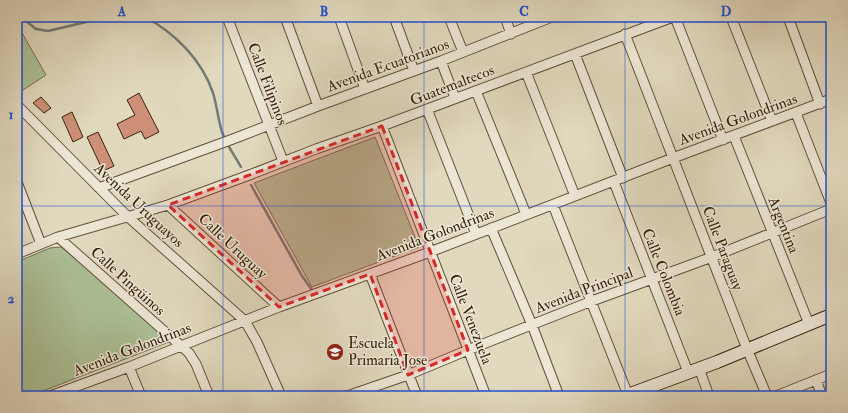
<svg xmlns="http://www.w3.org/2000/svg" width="848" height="413" viewBox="0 0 848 413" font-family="'IM FELL Double Pica',serif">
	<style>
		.green { fill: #acc096; stroke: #727150 }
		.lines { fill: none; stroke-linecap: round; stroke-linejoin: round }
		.stream { stroke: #737b75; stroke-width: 2.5 }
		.building { fill: #cd9077; stroke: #38220a }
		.minor-casing { stroke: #625037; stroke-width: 11 }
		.secondary-casing { stroke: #38220a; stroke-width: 14 }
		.minor { stroke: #ece6d5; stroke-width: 9 }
		.secondary { stroke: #ece6d5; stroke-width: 12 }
		.marked { fill: #d62828; fill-opacity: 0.2; stroke: #d62828; stroke-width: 3; stroke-dasharray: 8 5; stroke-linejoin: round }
		.grid { fill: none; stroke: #1d4ed8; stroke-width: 1; stroke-opacity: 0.55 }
		.labels { text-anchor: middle; stroke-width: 3; stroke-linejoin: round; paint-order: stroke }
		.street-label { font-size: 15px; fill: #38220a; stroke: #ece6d5 }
		.poi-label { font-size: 15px; fill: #38220a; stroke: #ece6d5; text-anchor: start }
		.neatline { fill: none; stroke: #1d4ed8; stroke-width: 1.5 }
		.grid-label { font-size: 13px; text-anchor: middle; font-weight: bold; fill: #1d4ed8 }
	</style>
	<rect width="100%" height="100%" fill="#e1d9be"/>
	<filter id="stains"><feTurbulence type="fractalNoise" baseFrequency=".005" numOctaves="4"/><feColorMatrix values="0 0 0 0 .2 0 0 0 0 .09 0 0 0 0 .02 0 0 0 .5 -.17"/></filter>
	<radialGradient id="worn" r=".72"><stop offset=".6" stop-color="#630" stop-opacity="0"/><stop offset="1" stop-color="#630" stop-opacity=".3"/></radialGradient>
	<!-- green -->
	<path class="green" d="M17,24L46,75L17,94Z
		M375,137L419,247L312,287L254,183Z
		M61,247L160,328L169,342L30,396H17V262L50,248Z"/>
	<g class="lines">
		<!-- stream -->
		<path class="stream" d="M21,17L36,29L48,31L107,17
			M145,17C175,33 202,60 213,93C217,106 218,119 222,132C226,144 235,156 241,167
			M251,185L302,276L312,290"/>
	</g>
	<!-- building -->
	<path class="building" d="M139,93L159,132L145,139L141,131L124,139L117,124L135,115L127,100Z
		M41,97L51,108L44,113L33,103Z
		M72,112L83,137L73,142L62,117Z
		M98,132L114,166L103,171L87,137Z"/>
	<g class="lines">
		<defs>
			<path id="minor" d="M227,17L283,161
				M285,17L318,106
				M339,17L365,89
				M394,17L414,71
				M449,17L463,52
				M505,17L511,34
				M675,17L723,140
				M731,17L772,121
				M788,17L820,104
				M625,34L747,349L767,396
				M575,54L623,178
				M441,61L455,98
				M526,72L575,196
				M476,91L526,214
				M17,105L127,216L245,321L257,342L281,396
				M427,109L476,234
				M796,113L831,203
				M382,126L486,396
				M734,136L809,324
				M17,182L41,244
				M614,182L688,372
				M99,188L233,139L318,106L441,61L552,17
				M168,205L279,307
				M553,205L628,395
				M491,228L532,325L559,396
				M58,237L189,353L196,364L209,396
				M17,254L58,237L168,205L252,174L316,149L382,126L673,17
				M370,274L417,396
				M129,367L141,396
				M699,368L709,396
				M816,380L822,396
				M648,388L651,396
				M50,396L129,367L181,346L279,307L430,252L673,158L831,99
				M347,396L408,375L468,350L592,301L712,257L831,209
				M776,396L831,374"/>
			<path id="secondary" d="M625,396L717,362L831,315"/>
		</defs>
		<!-- minor casing -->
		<use href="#minor" class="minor-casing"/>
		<!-- secondary casing -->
		<use href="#secondary" class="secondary-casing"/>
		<!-- minor -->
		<use href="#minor" class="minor"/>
		<!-- secondary -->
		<use href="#secondary" class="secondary"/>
	</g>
	<!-- marked area -->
	<path class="marked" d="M382,126L468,350L408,375L370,274L279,307L168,205Z"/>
	<!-- grid -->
	<path class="grid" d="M223,17V396M424,17V396M625,17V396M17,206H831"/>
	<!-- icons -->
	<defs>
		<symbol id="school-disc" viewBox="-11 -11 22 22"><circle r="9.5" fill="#8f2418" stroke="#ece6d5"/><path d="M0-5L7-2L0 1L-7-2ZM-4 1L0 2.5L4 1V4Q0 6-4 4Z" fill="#fff"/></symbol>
	</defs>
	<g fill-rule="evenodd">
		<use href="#school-disc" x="325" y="342" width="20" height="20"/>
	</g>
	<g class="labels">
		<!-- street labels -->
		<g class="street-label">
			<text transform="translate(388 65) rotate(-20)" y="5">Avenida Ecuatorianos</text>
			<text transform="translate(268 84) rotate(69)" y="5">Calle Filipinos</text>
			<text transform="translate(452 85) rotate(-21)" y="5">Guatemaltecos</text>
			<text transform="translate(738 119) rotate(-20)" y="5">Avenida Golondrinas</text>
			<text transform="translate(139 205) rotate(43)" y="5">Avenida Uruguayos</text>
			<text transform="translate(784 225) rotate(68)" y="5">Argentina</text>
			<text transform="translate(435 234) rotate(-21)" y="5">Avenida Golondrinas</text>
			<text transform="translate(233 246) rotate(43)" y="5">Calle Uruguay</text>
			<text transform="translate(723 248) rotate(69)" y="5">Calle Paraguay</text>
			<text transform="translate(664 272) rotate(68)" y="5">Calle Colombia</text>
			<text transform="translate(128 281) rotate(42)" y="5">Calle Pingüinos</text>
			<text transform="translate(584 290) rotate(-21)" y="5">Avenida Principal</text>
			<text transform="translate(471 319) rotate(69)" y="5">Calle Venezuela</text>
			<text transform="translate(132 349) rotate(-21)" y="5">Avenida Golondrinas</text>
		</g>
		<!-- poi labels -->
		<g class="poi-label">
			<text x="348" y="348">Escuela<tspan x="348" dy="17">Primaria Jose</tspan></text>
		</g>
	</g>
	<!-- margin -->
	<rect width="848" height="413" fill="none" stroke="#e1d9be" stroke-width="44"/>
	<rect x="22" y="22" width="804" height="369" class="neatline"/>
	<g class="grid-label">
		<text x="122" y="16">A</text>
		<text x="324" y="16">B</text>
		<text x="524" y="16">C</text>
		<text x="726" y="16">D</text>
		<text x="11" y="119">1</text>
		<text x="11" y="303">2</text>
	</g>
	<rect width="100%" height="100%" filter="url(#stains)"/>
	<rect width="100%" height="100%" fill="url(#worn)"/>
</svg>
